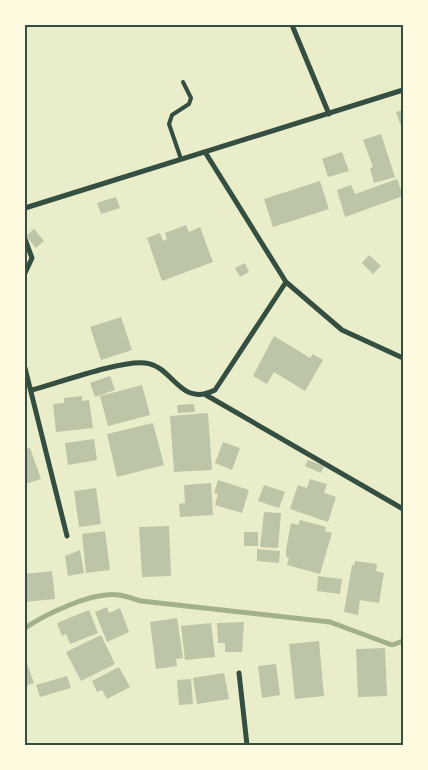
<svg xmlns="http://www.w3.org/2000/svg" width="428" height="770" viewBox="0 0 428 770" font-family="'IBM Plex Serif',serif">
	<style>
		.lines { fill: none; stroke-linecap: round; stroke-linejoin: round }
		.stream { stroke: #a3b18a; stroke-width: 5 }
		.building { fill: #bcc5a7 }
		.service { stroke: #344e41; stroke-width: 4 }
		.minor { stroke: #344e41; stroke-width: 5 }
		.neatline { fill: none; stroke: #344e41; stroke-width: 2 }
	</style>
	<rect width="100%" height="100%" fill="#e9edc9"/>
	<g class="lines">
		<!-- stream -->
		<path class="stream" d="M25,628C46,614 93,591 119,595C126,596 134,599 141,601L330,622L392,645L403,641"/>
	</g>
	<!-- building -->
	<path class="building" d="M403,110V125L401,126L396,112Z
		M381,134L395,177L374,183L370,168L373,167L363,140Z
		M342,152L349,171L328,177L322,159Z
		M397,179L403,196L345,217L337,190L351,185L355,194Z
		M320,181L329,209L273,227L264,199Z
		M116,197L120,208L101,214L97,203Z
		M186,225L189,232L200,227L213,262L162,281L147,238L160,233L163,241L167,239L165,233Z
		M34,229L44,241L36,248L26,236Z
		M369,255L381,266L373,274L362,263Z
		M245,263L249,272L240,277L235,268Z
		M121,317L132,350L101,360L90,327Z
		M274,336L310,358L313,354L323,360L305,391L274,372L267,384L253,376Z
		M110,376L115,390L95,397L90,383Z
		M142,385L150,415L108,426L100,396Z
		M82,396V401L89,400L93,428L56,432L53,404L64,403V398Z
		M194,404L195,412L178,413L177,405Z
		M208,413L212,470L174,472L170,416Z
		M153,423L164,465L117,477L107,434Z
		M94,439L97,460L68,465L65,443Z
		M223,442L240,448L232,470L215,463Z
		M30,448L41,479L25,484V449Z
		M308,460L324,466L321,473L305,466Z
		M310,479L327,484L324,493L336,497L328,522L290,509L298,485L307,488Z
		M218,480L249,490L242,513L215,505L218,494L214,493Z
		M211,483L213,515L180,517L179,504L185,503L184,485Z
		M264,485L285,492L279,508L258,501Z
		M96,488L101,524L79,527L74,491Z
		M264,512L281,513L278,548L260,547Z
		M300,520L326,527L325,531L332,533L320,574L287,565L289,558L286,557V550L291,523L298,525Z
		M169,526L171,576L142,577L139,527Z
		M105,531L110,570L86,573L82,534Z
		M244,532H258V546H244Z
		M257,549L280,551L279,563L257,561Z
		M80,550L84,573L68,576L65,556Z
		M355,561L377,564L376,571L384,573L379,603L360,600L358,615L344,612L352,565H354Z
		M52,571L55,599L25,602V574Z
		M318,576L342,579L340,594L317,591Z
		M107,607L109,613L120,608L129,632L107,642L95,612Z
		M89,610L98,633L70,644L66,634L62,636L57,623Z
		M177,618L183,658L176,659L177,666L156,669L150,622Z
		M244,622L242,652H225V643H218L217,623Z
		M211,623L215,657L185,660L181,626Z
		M101,635L115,664L81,681L66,652Z
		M319,641L324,696L295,699L289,644Z
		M385,648L387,696L358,697L356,649Z
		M25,658L34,683L25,686Z
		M276,664L280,695L262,698L258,666Z
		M119,667L130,687L107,699L102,690L97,692L92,681Z
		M224,673L229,699L197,704L193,678Z
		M67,676L71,688L40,697L36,685Z
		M191,679L193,704L179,705L177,680Z"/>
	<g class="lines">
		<!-- service -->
		<path class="service" d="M181,159L169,124L172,115L189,104L191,98L183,82"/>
		<!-- minor -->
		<path class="minor" d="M292,25L329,114
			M205,152L286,282L342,330L403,358
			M25,208L403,90
			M25,239L32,258L25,273
			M25,368L67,536
			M32,390C58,383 121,360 145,363C174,366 179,408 215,390L286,282
			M206,395L403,509
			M239,673L247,745"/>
	</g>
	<!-- border -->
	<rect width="428" height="770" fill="none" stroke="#fefae0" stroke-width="52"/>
	<rect x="26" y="26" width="376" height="718" class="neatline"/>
</svg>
